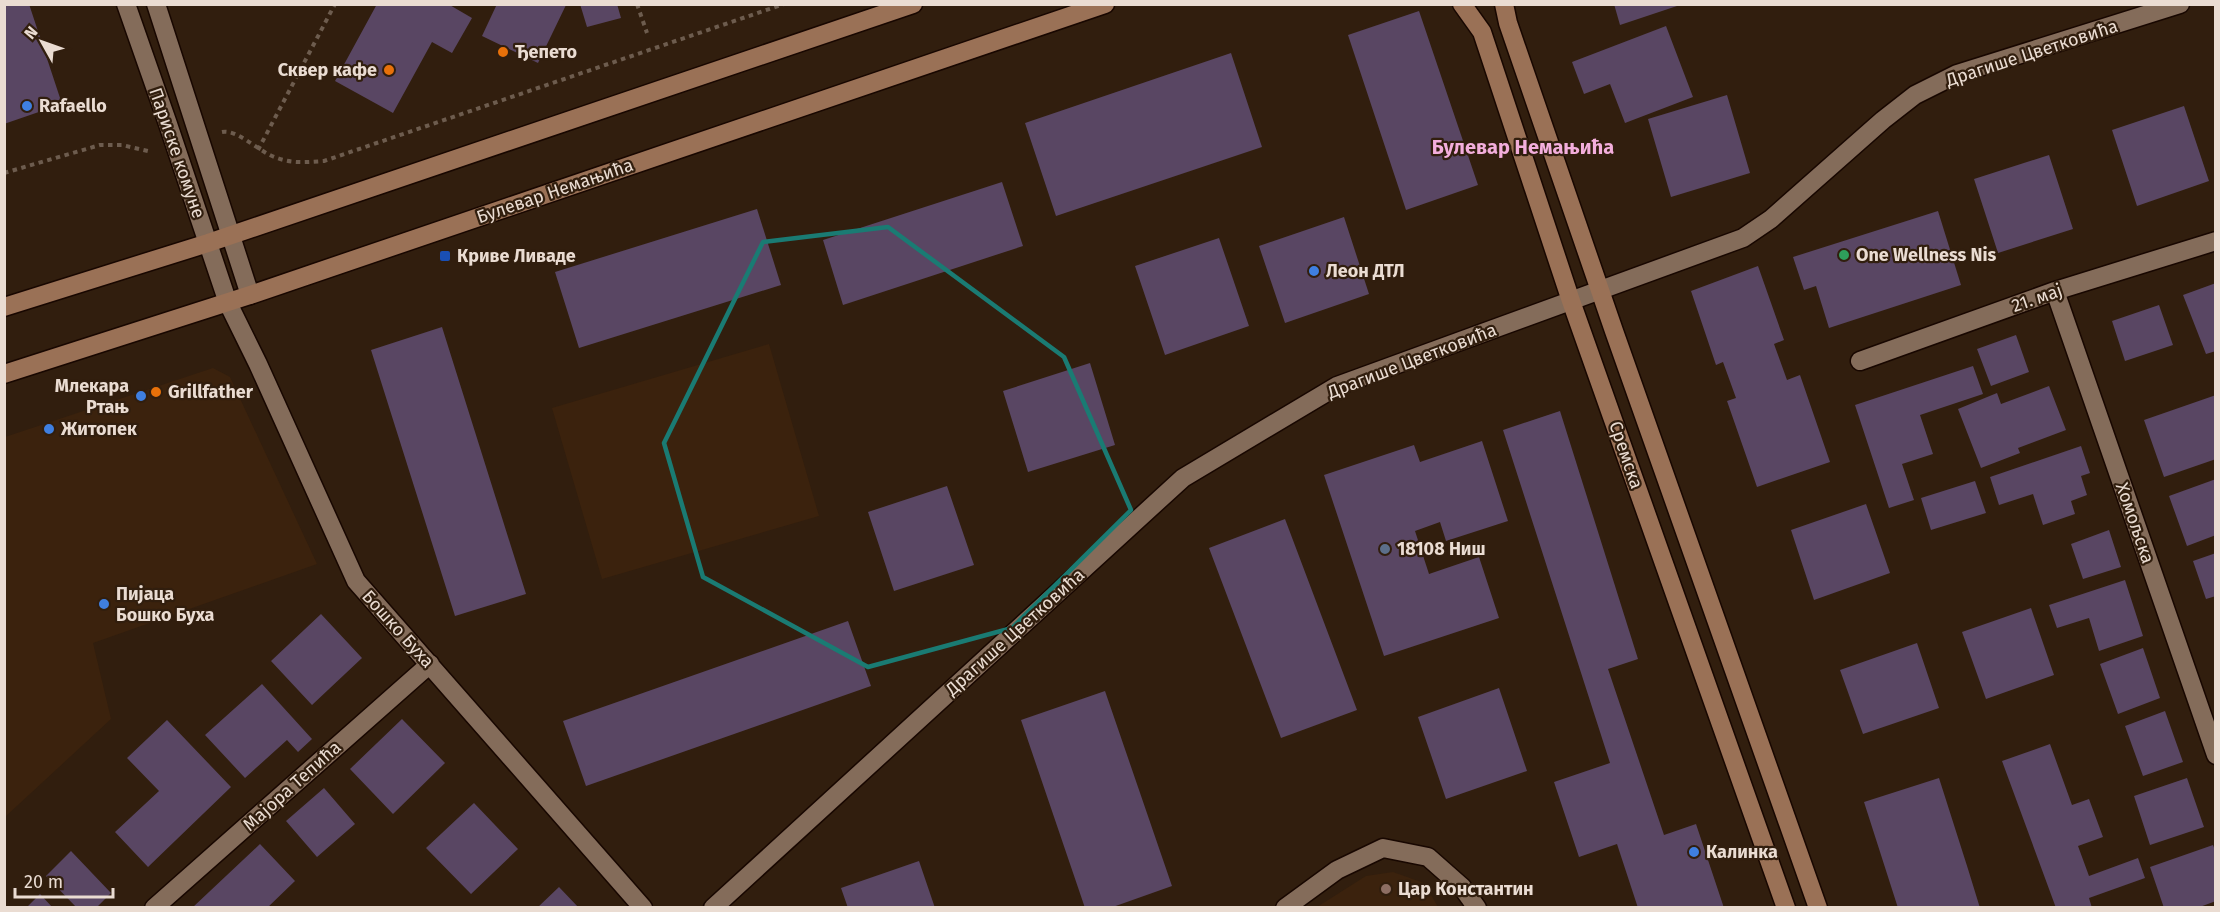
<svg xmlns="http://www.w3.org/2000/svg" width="2220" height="912" viewBox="0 0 2220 912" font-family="'Fira Sans',sans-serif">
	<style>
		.built { fill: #3b220d }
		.building { fill: #594663 }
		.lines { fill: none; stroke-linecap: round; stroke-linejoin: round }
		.lane-casing { stroke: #180700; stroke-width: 21 }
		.street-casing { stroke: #180700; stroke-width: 21 }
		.secondary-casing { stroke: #180700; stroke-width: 21 }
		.path { stroke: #6d5c4e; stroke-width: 4; stroke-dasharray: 4.5 4.5; stroke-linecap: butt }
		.lane { stroke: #846c5a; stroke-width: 18 }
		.street { stroke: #846c5a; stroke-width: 18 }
		.secondary { stroke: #9a7156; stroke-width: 18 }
		.marked { fill: none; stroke: #1a7b73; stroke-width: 4.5; stroke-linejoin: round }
		.food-dot { fill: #e8710a; stroke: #311e0e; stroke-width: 2 }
		.shop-dot { fill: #3f7fe0; stroke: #311e0e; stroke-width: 2 }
		.leisure-dot { fill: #2e9e5b; stroke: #311e0e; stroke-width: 2 }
		.transit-dot { fill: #1a4fb4; stroke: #311e0e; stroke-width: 2 }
		.service-dot { fill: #5c6f8a; stroke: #311e0e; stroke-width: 2 }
		.education-dot { fill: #8d6e63; stroke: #311e0e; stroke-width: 2 }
		.labels { text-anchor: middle; stroke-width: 4.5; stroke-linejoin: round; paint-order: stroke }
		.poi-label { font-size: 18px; font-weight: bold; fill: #eadcd2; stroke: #311e0e; text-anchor: start }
		.street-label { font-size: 18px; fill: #eadcd2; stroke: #311e0e }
		.neighbourhood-label { font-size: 20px; font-weight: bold; fill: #f3aedc; stroke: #311e0e }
	</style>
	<rect width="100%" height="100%" fill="#311e0e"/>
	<!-- built -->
	<path class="built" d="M769,344L819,516L602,579L552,408Z
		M213,368L230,377L317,564L93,643L111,719L5,817V437Z
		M1393,872L1424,883L1438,907H1317L1366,876Z"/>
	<!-- building -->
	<path class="building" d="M4,4H29L62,104L4,124Z
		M377,4H448L472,18L452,53L432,42L393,113L335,81Z
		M497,4L566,5L538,63L482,36Z
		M580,4H617L621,18L587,27Z
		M1614,4H1680V5L1620,25Z
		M1419,11L1478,185L1406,210L1348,35Z
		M1666,26L1693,97L1625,123L1610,84L1584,94L1572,62Z
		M1231,53L1262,147L1056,216L1025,123Z
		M1727,95L1750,173L1671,197L1648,119Z
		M2184,106L2209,181L2137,206L2112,130Z
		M2049,155L2073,229L1998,253L1974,179Z
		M1002,182L1023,246L843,305L823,240Z
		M757,209L781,285L579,348L555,272Z
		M1938,211L1961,285L1829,328L1816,286L1804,290L1793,257Z
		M1344,217L1369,294L1285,323L1259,246Z
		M1219,238L1249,326L1165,355L1135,266Z
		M1758,266L1784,340L1774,344L1787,380L1800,375L1830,462L1757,487L1727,401L1736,398L1723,362L1716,365L1691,291Z
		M2216,283V351L2206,354L2183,295Z
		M2159,305L2173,345L2125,361L2112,321Z
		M442,327L526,594L455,616L371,350Z
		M2016,335L2029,372L1991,386L1977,349Z
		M1090,363L1115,445L1028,472L1003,391Z
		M1973,366L1983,394L1920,415L1933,454L1902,464L1914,500L1889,508L1855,405Z
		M2049,386L2066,430L2018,448L2020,453L1981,468L1958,409L1997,393L2001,404Z
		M2216,395V459L2164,477L2144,420Z
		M1560,411L1638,659L1608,669L1664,835L1696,824L1724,908H1638L1617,844L1579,857L1554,782L1610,763L1503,430Z
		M1482,441L1508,521L1446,541L1440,522L1415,531L1429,574L1479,557L1499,618L1384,656L1324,475L1414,445L1420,462Z
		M2081,446L2090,473L2081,476L2087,495L2071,501L2075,514L2043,525L2033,494L1999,505L1990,477Z
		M2216,479V535L2187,546L2169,496Z
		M1975,481L1986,513L1931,530L1921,498Z
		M947,486L974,565L894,591L868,512Z
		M1866,504L1890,573L1814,600L1791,530Z
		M1285,519L1357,710L1281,738L1209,548Z
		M2109,530L2121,567L2083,579L2071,544Z
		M2216,553V596L2206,599L2193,561Z
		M2125,580L2143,636L2099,651L2089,618L2057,628L2049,605Z
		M2031,608L2054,675L1986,699L1962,632Z
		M321,614L362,658L312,705L271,661Z
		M848,621L871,686L586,786L563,721Z
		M1917,643L1939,708L1863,734L1840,670Z
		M2143,648L2160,698L2118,714L2100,664Z
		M262,684L312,739L298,752L287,740L245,778L205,735Z
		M1499,688L1527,771L1446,799L1418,717Z
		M1105,691L1172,886L1110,908H1085L1021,720Z
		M2165,711L2183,762L2143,776L2125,726Z
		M402,719L445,763L393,814L350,769Z
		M167,720L231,787L148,867L115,832L159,791L127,758Z
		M2050,744L2072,805L2089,799L2103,837L2078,846L2089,876L2138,858L2145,878L2089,898L2092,908H2056L2002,761Z
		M1939,778L1968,869L1980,908H1898L1864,802Z
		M2187,778L2204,827L2150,845L2134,796Z
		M324,788L355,824L317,857L286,821Z
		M474,803L518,849L471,894L426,848Z
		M260,844L295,881L267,908H192Z
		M2213,845L2216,853V901L2197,908H2164L2150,867Z
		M71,851L111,893L96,908H77L46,876Z
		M919,861L935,908H848L841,888Z
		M559,887L579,908H537Z
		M40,894L53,908H26Z"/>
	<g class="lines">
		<defs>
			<path id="lane" d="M1285,908L1337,870L1383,848L1428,857L1462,887L1477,908"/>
			<path id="street" d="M126,4L168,124L228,303L258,364L356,581L643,908
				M156,4L250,295
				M2055,291L2216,755
				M1860,361L2055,291L2216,241
				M154,908L430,664
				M713,908L1183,478L1337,386L1743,238L1771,219L1883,120L1915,95L1957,74L2180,4"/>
			<path id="secondary" d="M1462,4L1482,32L1571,301L1786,908
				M1504,4L1508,23L1614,331L1818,908
				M4,307L208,243L913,4
				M4,374L250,295L1105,4"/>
		</defs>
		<!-- lane casing -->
		<use href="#lane" class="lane-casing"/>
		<!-- street casing -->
		<use href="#street" class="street-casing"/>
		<!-- secondary casing -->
		<use href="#secondary" class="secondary-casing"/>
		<!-- path -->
		<path class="path" d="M637,4L647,33
			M222,132C238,129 260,153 277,158C293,164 308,162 324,161L784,4
			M258,150L335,4
			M4,173L100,145H122L152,152"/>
		<!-- lane -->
		<use href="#lane" class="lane"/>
		<!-- street -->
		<use href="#street" class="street"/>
		<!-- secondary -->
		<use href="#secondary" class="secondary"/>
	</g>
	<!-- marked area -->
	<path class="marked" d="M888,227L1064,357L1131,510L1012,628L868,667L703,577L664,443L763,242Z"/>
	<!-- markers -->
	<g class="food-dot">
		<circle cx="503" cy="52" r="6"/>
		<circle cx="389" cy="70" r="6"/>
		<circle cx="156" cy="392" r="6"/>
	</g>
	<g class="shop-dot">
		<circle cx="27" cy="106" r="6"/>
		<circle cx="1314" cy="271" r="6"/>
		<circle cx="141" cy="396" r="6"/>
		<circle cx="49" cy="429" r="6"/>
		<circle cx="104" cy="604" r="6"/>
		<circle cx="1694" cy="852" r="6"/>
	</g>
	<circle class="leisure-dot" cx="1844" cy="255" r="6"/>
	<rect class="transit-dot" x="439" y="250" width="12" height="12" rx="3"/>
	<circle class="service-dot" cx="1385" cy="549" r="6"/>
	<circle class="education-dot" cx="1386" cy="889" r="6"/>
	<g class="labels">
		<!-- poi labels -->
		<g class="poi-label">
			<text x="515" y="58">Ђепето</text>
			<text x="377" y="76" text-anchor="end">Сквер кафе</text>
			<text x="39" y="112">Rafaello</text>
			<text x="1856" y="261">One Wellness Nis</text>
			<text x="457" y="262">Криве Ливаде</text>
			<text x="1326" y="277">Леон ДТЛ</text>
			<text x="129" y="392" text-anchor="end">Млекара<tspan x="129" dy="21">Ртањ</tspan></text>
			<text x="168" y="398">Grillfather</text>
			<text x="61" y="435">Житопек</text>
			<text x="1397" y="555">18108 Ниш</text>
			<text x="116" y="600">Пијаца<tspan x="116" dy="21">Бошко Буха</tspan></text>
			<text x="1706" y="858">Калинка</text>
			<text x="1398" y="895">Цар Константин</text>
		</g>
		<!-- street labels -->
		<g class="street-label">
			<text transform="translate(2032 53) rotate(-18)" y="6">Драгише Цветковића</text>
			<text transform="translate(177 153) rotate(71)" y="6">Париске комуне</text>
			<text transform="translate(555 191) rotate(-19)" y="6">Булевар Немањића</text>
			<text transform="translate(2037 298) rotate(-19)" y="6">21. мај</text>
			<text transform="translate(1412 361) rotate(-21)" y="6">Драгише Цветковића</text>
			<text transform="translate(1626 455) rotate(71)" y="6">Сремска</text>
			<text transform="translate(2135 523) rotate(71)" y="6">Хомољска</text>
			<text transform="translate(398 629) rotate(48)" y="6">Бошко Буха</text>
			<text transform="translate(1015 632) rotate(-42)" y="6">Драгише Цветковића</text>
			<text transform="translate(292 786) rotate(-42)" y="6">Мајора Тепића</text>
		</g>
		<!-- neighbourhood labels -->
		<g class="neighbourhood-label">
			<text x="1523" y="154">Булевар Немањића</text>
		</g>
	</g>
	<!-- border -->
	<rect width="2220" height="912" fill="none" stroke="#eadcd2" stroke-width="12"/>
	<!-- north arrow -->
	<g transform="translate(42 42) rotate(310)" stroke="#311e0e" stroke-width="4.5" paint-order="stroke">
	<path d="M0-4.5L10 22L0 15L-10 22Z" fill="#eadcd2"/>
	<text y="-9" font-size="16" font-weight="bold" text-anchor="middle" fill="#eadcd2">N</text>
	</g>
	<!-- scale -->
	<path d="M15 888v9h98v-9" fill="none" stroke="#eadcd2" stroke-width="3"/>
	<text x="24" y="888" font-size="18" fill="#eadcd2" stroke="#311e0e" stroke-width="4.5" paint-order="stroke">20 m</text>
</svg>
